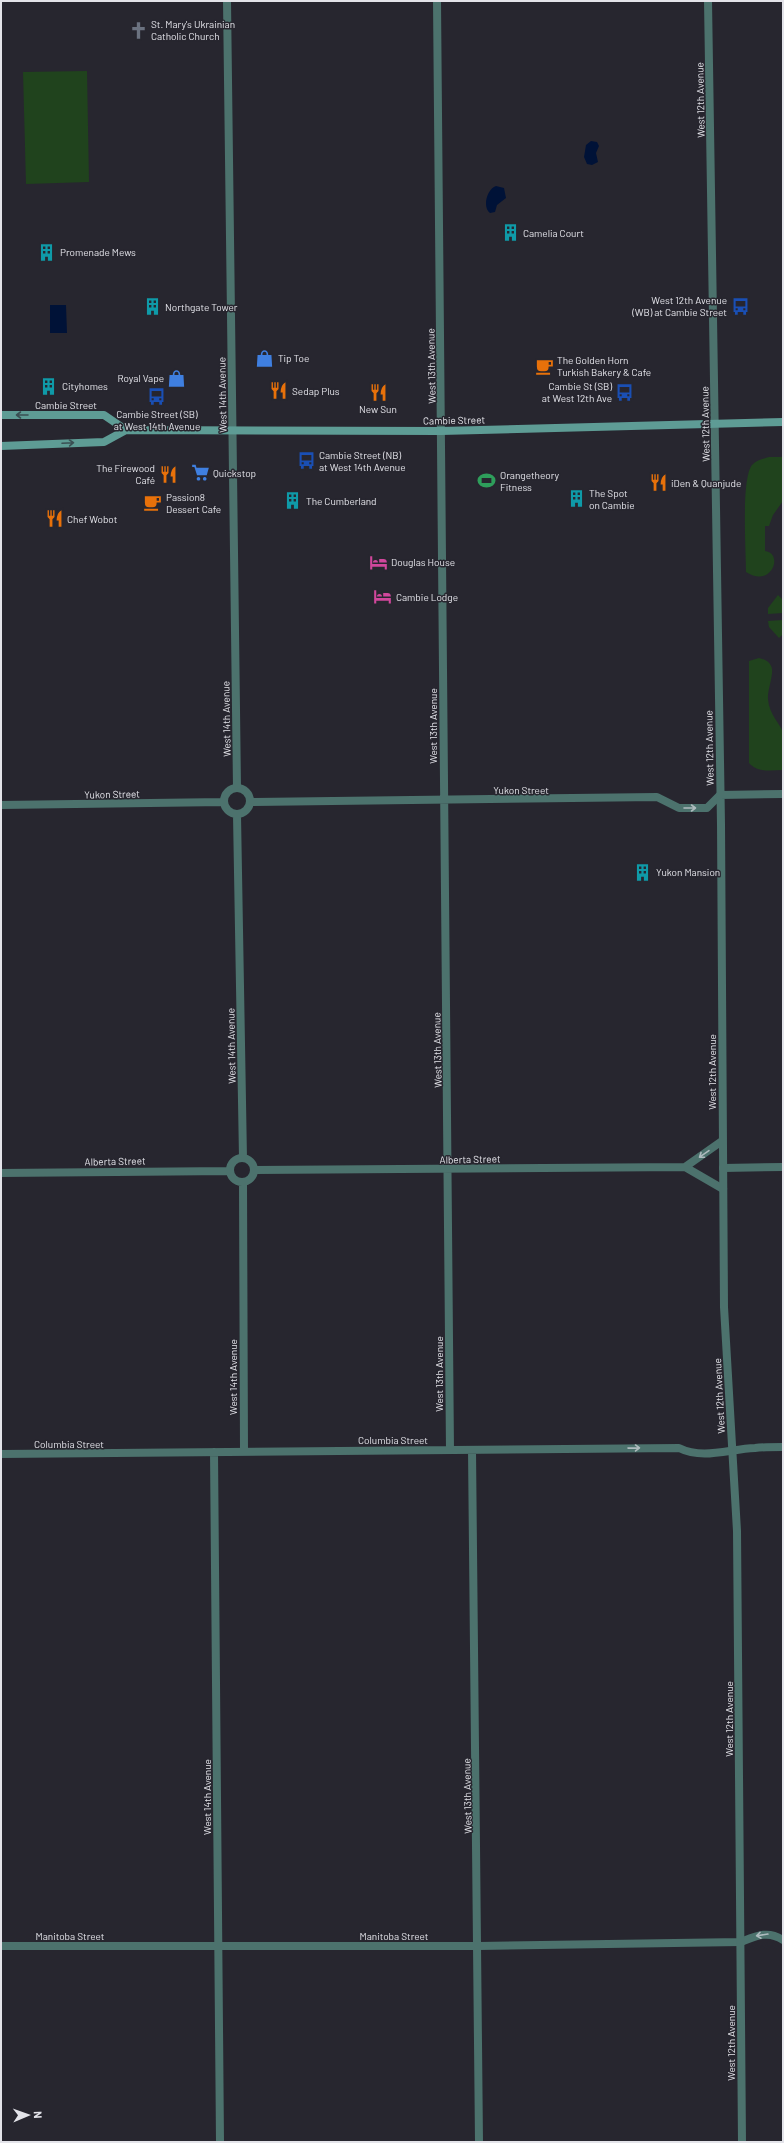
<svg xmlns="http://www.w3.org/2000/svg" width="784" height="2143" viewBox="0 0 784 2143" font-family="Barlow,sans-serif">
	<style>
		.green { fill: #20431d }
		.water { fill: #001237 }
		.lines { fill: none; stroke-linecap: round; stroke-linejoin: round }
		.minor { stroke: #4c726d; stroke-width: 8 }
		.tertiary { stroke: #4c726d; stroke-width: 8 }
		.secondary { stroke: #5e9c95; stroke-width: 8 }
		.oneway { stroke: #3a4f53 }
		.oneway2 { stroke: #aebbbe }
		.labels { text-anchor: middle; stroke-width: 3; stroke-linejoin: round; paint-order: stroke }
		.poi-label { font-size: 10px; fill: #e3e3e9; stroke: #27262f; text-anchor: start }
		.street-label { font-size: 10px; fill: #e3e3e9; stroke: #27262f }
	</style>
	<rect width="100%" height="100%" fill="#27262f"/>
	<!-- green -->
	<path class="green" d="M87,71L89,182L26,184L23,72Z
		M769,457H783V501L773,515L769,526H765V551C784,553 772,589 746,572C746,552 741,479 752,465C757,460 763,459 769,457Z
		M778,595L783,600V613L768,614V608Z
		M783,620V634L779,638L769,627L768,621Z
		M759,658C763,659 769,661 771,666C775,672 767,690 768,699C769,715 781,724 783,733C784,744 783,758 783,770C771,770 758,773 749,763V661Z"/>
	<!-- water -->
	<path class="water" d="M591,141L597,142L599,146L596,153L598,162L592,165L587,164L584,157L586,145Z
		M496,186L504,188L506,198L497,205L495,212L490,213C482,207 487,189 496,186Z
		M50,305H66L67,333H50Z"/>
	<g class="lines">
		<!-- minor -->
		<path class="minor" d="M227,1L237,788
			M437,1L450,1450
			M224 801a13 13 0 1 1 26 0a13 13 0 1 1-26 0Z
			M250,802L657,797L679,808H707L720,795
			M1,805L224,802
			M237,815L243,1158
			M230 1170a12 12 0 1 1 24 0a12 12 0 1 1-24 0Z
			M685,1167L722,1141
			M723,1168L783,1167
			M255,1170L685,1167L723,1189
			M1,1173L230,1171
			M243,1183L244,1451
			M472,1450L479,2142
			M214,1452L220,2142
			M1,1454L679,1448C703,1460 729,1449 755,1448C764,1447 774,1447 783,1447
			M1,1946H479L741,1942C756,1936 768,1930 783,1940"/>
		<!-- tertiary -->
		<path class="tertiary" d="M708,1L721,824L724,1307L737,1531L742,2142
			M720,795L783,794"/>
		<!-- secondary -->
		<path class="secondary" d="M1,415H104L126,430
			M1,446L104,442L126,430L441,431L783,422"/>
	</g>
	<!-- one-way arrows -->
	<defs><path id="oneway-shaft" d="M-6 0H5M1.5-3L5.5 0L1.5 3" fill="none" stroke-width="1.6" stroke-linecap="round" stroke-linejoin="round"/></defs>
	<g class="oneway">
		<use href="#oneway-shaft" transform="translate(22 415) rotate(-180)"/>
		<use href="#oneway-shaft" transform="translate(68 443) rotate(-3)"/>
	</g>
	<g class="oneway2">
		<use href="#oneway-shaft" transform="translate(690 808)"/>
		<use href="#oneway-shaft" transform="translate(704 1154) rotate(145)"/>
		<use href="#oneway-shaft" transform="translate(634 1448) rotate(-1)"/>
		<use href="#oneway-shaft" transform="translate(762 1935) rotate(171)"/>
	</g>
	<!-- icons -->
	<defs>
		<symbol id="church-bare" viewBox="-9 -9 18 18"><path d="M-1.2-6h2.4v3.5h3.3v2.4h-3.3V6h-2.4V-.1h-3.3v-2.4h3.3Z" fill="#6b7280" stroke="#27262f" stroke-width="2.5" paint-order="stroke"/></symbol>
		<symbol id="building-bare" viewBox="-9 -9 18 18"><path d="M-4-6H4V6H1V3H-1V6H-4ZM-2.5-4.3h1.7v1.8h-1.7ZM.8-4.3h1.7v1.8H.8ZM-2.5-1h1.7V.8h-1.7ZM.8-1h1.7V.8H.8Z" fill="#0f9aa8" stroke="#27262f" stroke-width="2.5" paint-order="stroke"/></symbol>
		<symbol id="bus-bare" viewBox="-9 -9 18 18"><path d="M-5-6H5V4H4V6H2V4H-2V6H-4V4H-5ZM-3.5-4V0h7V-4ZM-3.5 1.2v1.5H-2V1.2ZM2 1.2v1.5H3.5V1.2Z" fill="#1a4fb4" stroke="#27262f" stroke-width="2.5" paint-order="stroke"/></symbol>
		<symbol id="shop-bare" viewBox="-9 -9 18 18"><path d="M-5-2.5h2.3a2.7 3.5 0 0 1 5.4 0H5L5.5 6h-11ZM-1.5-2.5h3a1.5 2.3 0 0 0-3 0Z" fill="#3f7fe0" stroke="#27262f" stroke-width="2.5" paint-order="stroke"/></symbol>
		<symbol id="cafe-bare" viewBox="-9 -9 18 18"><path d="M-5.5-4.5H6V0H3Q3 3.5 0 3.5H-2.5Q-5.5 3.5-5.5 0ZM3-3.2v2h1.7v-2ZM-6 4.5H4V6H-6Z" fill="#e8710a" stroke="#27262f" stroke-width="2.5" paint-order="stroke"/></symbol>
		<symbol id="restaurant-bare" viewBox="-9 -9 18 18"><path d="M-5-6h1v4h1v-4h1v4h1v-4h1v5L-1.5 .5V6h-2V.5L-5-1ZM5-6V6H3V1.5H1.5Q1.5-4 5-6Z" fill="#e8710a" stroke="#27262f" stroke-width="2.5" paint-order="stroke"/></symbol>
		<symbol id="supermarket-bare" viewBox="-9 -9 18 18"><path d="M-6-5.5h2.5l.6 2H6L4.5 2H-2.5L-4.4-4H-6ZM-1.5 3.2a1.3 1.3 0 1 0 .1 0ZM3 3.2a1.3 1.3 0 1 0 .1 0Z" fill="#3f7fe0" stroke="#27262f" stroke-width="2.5" paint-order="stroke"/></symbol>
		<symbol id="stadium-bare" viewBox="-9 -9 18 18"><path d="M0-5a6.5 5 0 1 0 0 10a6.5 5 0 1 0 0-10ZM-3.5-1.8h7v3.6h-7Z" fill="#2e9e5b" stroke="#27262f" stroke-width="2.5" paint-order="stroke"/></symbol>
		<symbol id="hotel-bare" viewBox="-9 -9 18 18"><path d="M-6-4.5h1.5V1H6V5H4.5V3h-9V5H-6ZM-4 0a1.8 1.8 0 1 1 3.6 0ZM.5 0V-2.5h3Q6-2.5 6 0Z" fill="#d1479c" stroke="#27262f" stroke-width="2.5" paint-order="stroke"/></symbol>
	</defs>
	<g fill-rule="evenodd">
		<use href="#church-bare" x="126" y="18" width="25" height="25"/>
		<use href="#building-bare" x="498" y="220" width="25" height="25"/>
		<use href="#building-bare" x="34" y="240" width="25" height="25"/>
		<use href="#bus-bare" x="728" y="294" width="25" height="25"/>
		<use href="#building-bare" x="140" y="294" width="25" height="25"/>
		<use href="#shop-bare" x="252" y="346" width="25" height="25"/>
		<use href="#cafe-bare" x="532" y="354" width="25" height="25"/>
		<use href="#shop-bare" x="164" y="366" width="25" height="25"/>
		<use href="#building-bare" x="36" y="374" width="25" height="25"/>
		<use href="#restaurant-bare" x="266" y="378" width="25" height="25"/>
		<use href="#restaurant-bare" x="366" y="380" width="25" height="25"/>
		<use href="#bus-bare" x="612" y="380" width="25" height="25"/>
		<use href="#bus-bare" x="144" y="384" width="25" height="25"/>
		<use href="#bus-bare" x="294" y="448" width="25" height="25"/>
		<use href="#supermarket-bare" x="188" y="460" width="25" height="25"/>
		<use href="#restaurant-bare" x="156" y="462" width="25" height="25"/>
		<use href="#stadium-bare" x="474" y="468" width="25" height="25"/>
		<use href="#restaurant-bare" x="646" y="470" width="25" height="25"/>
		<use href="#building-bare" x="564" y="486" width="25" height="25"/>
		<use href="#building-bare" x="280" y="488" width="25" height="25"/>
		<use href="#cafe-bare" x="140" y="490" width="25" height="25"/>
		<use href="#restaurant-bare" x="42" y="506" width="25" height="25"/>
		<use href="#hotel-bare" x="366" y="550" width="25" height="25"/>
		<use href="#hotel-bare" x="370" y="584" width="25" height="25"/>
		<use href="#building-bare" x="630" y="860" width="25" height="25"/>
	</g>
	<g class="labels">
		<!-- poi labels -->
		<g class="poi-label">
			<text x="151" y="28">St. Mary's Ukrainian<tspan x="151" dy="12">Catholic Church</tspan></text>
			<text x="523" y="237">Camelia Court</text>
			<text x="60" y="256">Promenade Mews</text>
			<text x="727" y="304" text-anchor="end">West 12th Avenue<tspan x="727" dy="12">(WB) at Cambie Street</tspan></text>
			<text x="165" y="311">Northgate Tower</text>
			<text x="278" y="362">Tip Toe</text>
			<text x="557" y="364">The Golden Horn<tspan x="557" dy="12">Turkish Bakery &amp; Cafe</tspan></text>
			<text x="164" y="382" text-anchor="end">Royal Vape</text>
			<text x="62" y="390">Cityhomes</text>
			<text x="612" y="390" text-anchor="end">Cambie St (SB)<tspan x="612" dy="12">at West 12th Ave</tspan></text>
			<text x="292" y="395">Sedap Plus</text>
			<text x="378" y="413" text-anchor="middle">New Sun</text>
			<text x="157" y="418" text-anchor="middle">Cambie Street (SB)<tspan x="157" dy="12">at West 14th Avenue</tspan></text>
			<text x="319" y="459">Cambie Street (NB)<tspan x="319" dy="12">at West 14th Avenue</tspan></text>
			<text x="155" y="472" text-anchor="end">The Firewood<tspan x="155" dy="12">Café</tspan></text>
			<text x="213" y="477">Quickstop</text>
			<text x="500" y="479">Orangetheory<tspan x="500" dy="12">Fitness</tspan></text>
			<text x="671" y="487">iDen &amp; Quanjude</text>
			<text x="589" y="497">The Spot<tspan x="589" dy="12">on Cambie</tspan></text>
			<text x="166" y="501">Passion8<tspan x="166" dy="12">Dessert Cafe</tspan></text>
			<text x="306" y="505">The Cumberland</text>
			<text x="67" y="523">Chef Wobot</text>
			<text x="391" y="566">Douglas House</text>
			<text x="396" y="601">Cambie Lodge</text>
			<text x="656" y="876">Yukon Mansion</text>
		</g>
		<!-- street labels -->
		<g class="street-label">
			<text transform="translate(700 100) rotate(-91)" y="4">West 12th Avenue</text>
			<text transform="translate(431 366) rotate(-91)" y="4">West 13th Avenue</text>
			<text transform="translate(222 395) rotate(-91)" y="4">West 14th Avenue</text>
			<text x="66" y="409">Cambie Street</text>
			<text transform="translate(454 420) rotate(-1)" y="4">Cambie Street</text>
			<text transform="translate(705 424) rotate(-91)" y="4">West 12th Avenue</text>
			<text transform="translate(226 719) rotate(-91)" y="4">West 14th Avenue</text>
			<text transform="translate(433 726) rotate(-90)" y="4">West 13th Avenue</text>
			<text transform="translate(709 748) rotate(-91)" y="4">West 12th Avenue</text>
			<text x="521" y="794">Yukon Street</text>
			<text transform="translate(112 794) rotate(-1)" y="4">Yukon Street</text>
			<text transform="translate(231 1046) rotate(-91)" y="4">West 14th Avenue</text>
			<text transform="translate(437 1050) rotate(-91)" y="4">West 13th Avenue</text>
			<text transform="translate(712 1072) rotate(-90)" y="4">West 12th Avenue</text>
			<text transform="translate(470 1159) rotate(-1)" y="4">Alberta Street</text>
			<text transform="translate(115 1161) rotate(-1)" y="4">Alberta Street</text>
			<text transform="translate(439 1374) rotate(-90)" y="4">West 13th Avenue</text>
			<text transform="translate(233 1377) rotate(-90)" y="4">West 14th Avenue</text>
			<text transform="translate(719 1396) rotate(-93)" y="4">West 12th Avenue</text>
			<text x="393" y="1444">Columbia Street</text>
			<text x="69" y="1448">Columbia Street</text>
			<text transform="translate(729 1719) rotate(-90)" y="4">West 12th Avenue</text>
			<text transform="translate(467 1796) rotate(-91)" y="4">West 13th Avenue</text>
			<text transform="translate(207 1797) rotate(-90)" y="4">West 14th Avenue</text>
			<text x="70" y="1940">Manitoba Street</text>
			<text x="394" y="1940">Manitoba Street</text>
			<text transform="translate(731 2043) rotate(-90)" y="4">West 12th Avenue</text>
		</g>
	</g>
	<!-- border -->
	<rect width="784" height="2143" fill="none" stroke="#e3e3e9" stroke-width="4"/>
	<!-- north arrow -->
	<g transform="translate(28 2115) rotate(88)" stroke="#27262f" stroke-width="3" paint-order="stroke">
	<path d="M0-3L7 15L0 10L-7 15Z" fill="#e3e3e9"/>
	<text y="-6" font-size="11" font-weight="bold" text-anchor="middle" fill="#e3e3e9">N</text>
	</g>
</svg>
